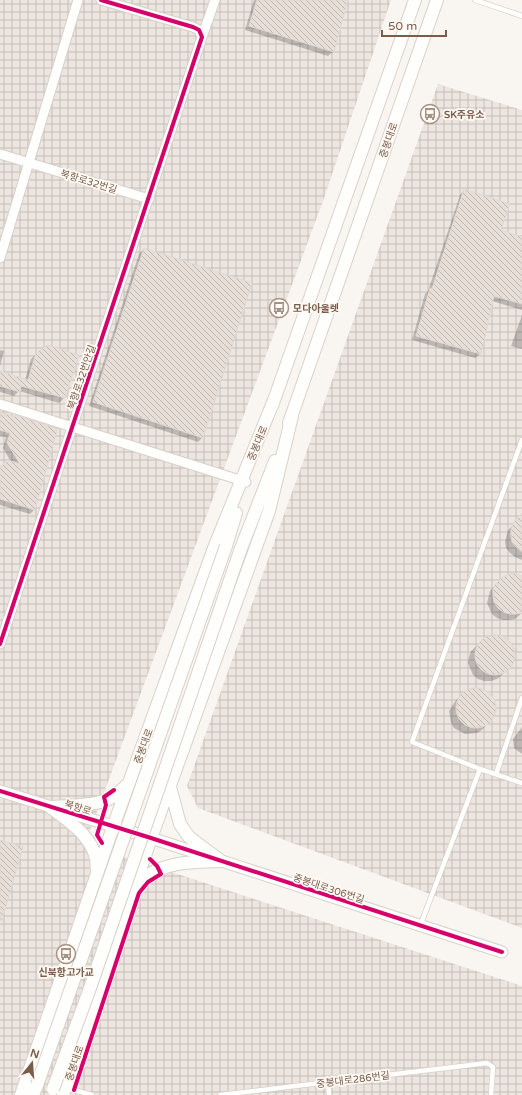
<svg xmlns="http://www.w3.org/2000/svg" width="522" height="1095" viewBox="0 0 522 1095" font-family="'Varela Round','Noto Sans KR',sans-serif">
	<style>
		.industrial { fill: url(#industrial-grid) }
		.shadow { fill: #0003 }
		.building { fill: url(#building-back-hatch); stroke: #e2d8d2 }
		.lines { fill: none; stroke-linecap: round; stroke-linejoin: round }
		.service-casing { stroke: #d7d1cb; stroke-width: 6 }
		.minor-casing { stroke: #d7d1cb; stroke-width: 11 }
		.tertiary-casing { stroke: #d7d1cb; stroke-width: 13 }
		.secondary-casing { stroke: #d9d2cb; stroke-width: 14 }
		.service { stroke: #fefefd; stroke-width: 4.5 }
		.minor { stroke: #fefefd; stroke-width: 9 }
		.tertiary { stroke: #fefefd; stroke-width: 11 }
		.secondary { stroke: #fefefd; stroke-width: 12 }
		.secondary-bridge-casing { stroke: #d9d2cb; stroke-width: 14; stroke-linecap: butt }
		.secondary-bridge { stroke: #fefefd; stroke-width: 12 }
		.cycleway-casing { stroke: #fffaf3; stroke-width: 6 }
		.cycleway { stroke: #d6006c; stroke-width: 4 }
		.labels { text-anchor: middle; stroke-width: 3.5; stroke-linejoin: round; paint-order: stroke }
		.poi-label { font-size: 10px; font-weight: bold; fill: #7a5c4d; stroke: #fffaf3; text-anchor: start }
		.street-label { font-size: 10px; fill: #7a5c4d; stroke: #fffaf3 }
	</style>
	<defs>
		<pattern id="industrial-grid" width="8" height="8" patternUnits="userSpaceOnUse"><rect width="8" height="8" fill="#ede5e0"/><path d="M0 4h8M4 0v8" fill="none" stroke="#c5bdb8"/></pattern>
		<pattern id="building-back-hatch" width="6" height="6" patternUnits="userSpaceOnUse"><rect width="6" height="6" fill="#e6ded7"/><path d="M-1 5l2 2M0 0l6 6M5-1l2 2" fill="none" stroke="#bfb7b1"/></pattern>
	</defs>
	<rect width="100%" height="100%" fill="#f9f5f0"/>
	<!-- industrial -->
	<path class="industrial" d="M0,0H391L323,201L85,844L522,986V1095H0Z
		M438,84L522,110V928L198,808L187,786Z"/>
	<!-- shadow -->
	<path class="shadow" d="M254,0H347L333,52L328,56L245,30Z
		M464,190L500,231L522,238V310L492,301L480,354L475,358L412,340L425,294L428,291L460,195Z
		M144,249L202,438L198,442L89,406L139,254Z
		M522,315V349L511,346Z
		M0,350L4,351L0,366Z
		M36,354L78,356L64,398L59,403L19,391L14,396L0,392V372L25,380L31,359Z
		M0,413L14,418L15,416L34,510L30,514L0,505V467L11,462L3,448L6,437L0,436Z
		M522,516V560L515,557L510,553L506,548L505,542L508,530Z
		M522,577V613L515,619L509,620H503L497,618L492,614L487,603L490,591L496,584Z
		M494,635L501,636L507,639L511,644L514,650V656L513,663L502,675L497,679L491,681H484L478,679L473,675L468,663L469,657L471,651L478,645L488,636Z
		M475,688L481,689L487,692L492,697L495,703V710L494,716L483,729L477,733L465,734L454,728L451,723L449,711L456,700L463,693L468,690Z
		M522,727V754L514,748L513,739Z"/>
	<!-- building -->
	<path class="building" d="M257,0H348L334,52L249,26Z
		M464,189L510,204L501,230L522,237V304L494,296L481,354L416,336L430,288L432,289Z
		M144,248L252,283L203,438L93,402Z
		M48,345L79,355L65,398L21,386L20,392L0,386V371L28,380L36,353Z
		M0,412L15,417V415L55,428L57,431L35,510L0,499V467L8,460L20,464L7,443L10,433L0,430Z
		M522,513V552L516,547L512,542L511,535V529L514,522Z
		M513,573L522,576V613L516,614H510L503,612L498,608L494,602L493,596V589L496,583L506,575Z
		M475 655a20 20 0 1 1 40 0a20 20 0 1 1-40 0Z
		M456 708a20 20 0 1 1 40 0a20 20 0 1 1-40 0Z
		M0,840L23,847L2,920H0Z"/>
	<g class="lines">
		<defs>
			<path id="service" d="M475,0L522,16
				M522,440L412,742L480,769L522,783
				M496,774L522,698
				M420,926L480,769
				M328,1081L329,1095
				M66,1088L92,1095
				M220,1095L487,1063L493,1067L491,1095"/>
			<path id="minor" d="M202,37L215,0
				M0,154L149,199
				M0,258L78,0
				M0,404L246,482
				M0,644L202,37L199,30L193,27L101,0"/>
			<path id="tertiary" d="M0,791L151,838L502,952"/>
			<path id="secondary" d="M272,406L415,0
				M289,423L437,0
				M226,546L236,513
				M240,551L275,461
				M170,787L180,824L189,837L221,861
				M50,807C67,820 90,834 96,858C97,861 96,866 97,870
				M50,807C65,806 95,806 109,799C116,795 122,790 128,784
				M136,887C139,883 143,879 147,876C169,861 196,862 221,861
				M21,1095L113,827L214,548L274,400
				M33,1095L37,1085
				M63,1095L151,838L269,511L292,416"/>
		</defs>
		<!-- service casing -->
		<use href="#service" class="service-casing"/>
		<!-- minor casing -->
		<use href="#minor" class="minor-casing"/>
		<!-- tertiary casing -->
		<use href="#tertiary" class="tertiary-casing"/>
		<!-- secondary casing -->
		<use href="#secondary" class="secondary-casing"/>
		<!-- service -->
		<use href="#service" class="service"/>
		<!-- minor -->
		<use href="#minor" class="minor"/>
		<!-- tertiary -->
		<use href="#tertiary" class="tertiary"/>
		<!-- secondary -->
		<use href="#secondary" class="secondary"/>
		<defs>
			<path id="secondary-bridge" d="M37,1085L226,546
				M53,1089L89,991L240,551"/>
		</defs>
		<!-- secondary-bridge casing -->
		<use href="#secondary-bridge" class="secondary-bridge-casing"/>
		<!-- secondary-bridge -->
		<use href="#secondary-bridge" class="secondary-bridge"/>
		<defs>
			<path id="cycleway" d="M0,644L202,37L199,30L193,27L101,0
				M0,791L151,838L502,952
				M102,843L97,835L106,805L104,797L114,790
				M74,1090L139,893L148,882L161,874L157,866L150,859"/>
		</defs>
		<!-- cycleway casing -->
		<use href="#cycleway" class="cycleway-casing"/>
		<!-- cycleway -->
		<use href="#cycleway" class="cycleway"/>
	</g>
	<!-- icons -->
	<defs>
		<symbol id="bus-ring" viewBox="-11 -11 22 22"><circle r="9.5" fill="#fffaf3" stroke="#a69286" stroke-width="1.5"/><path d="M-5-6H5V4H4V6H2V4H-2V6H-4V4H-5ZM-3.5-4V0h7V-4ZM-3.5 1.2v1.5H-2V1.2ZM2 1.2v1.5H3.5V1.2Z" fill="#a69286"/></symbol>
	</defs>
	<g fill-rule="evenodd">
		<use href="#bus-ring" x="419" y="103" width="22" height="22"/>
		<use href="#bus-ring" x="268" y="297" width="22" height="22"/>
		<use href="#bus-ring" x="55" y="943" width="22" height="22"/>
	</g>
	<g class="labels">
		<!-- poi labels -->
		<g class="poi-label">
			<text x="444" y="118">SK주유소</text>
			<text x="293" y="312">모다아울렛</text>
			<text x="66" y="976" text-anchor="middle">신북항고가교</text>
		</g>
		<!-- street labels -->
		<g class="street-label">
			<text transform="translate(388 140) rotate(-71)" y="4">중봉대로</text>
			<text transform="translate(89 181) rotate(17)" y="4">북항로32번길</text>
			<text transform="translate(81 377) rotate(-71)" y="4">북항로32번안길</text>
			<text transform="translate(257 443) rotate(-68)" y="4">중봉대로</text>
			<text transform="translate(143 746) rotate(-70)" y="4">중봉대로</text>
			<text transform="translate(78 807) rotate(18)" y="4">북항로</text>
			<text transform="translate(329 888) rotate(18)" y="4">중봉대로306번길</text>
			<text transform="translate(74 1063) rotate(-71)" y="4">중봉대로</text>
			<text transform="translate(353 1079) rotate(-7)" y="4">중봉대로286번길</text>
		</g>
	</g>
	<!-- north arrow -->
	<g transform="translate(32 1063) rotate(17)" stroke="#fffaf3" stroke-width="3" paint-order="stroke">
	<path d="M0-3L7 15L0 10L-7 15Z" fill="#7a5c4d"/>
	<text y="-6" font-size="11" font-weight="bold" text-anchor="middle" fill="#7a5c4d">N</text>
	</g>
	<!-- scale -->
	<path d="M382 30v6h64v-6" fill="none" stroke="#7a5c4d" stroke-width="2"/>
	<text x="388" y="30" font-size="12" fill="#7a5c4d" stroke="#fffaf3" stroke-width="3" paint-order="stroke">50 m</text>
</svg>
